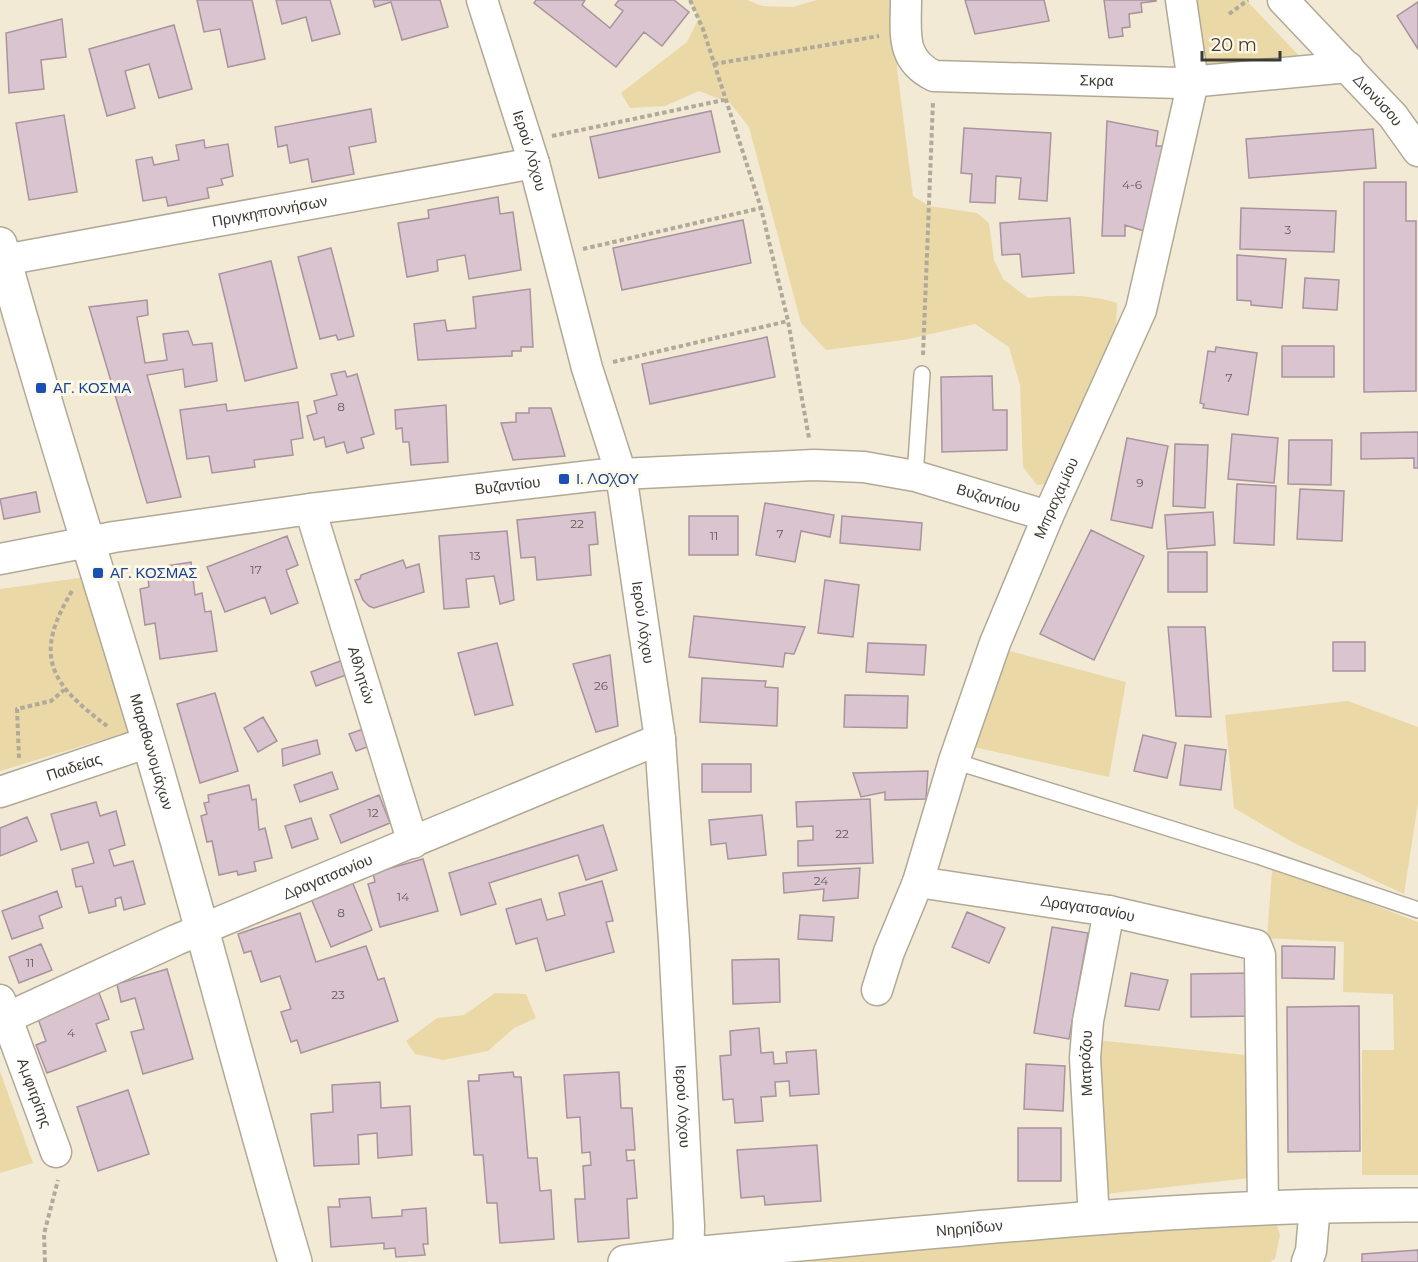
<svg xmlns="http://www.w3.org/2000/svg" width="1418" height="1262" viewBox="0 0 1418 1262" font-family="Montserrat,sans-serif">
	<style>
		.green { fill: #ead8a7 }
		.building { fill: #d9c4d0; stroke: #a8939e; stroke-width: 1.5 }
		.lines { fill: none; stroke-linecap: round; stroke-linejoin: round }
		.service-casing { stroke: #b0a996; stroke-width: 18 }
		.minor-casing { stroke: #b0a996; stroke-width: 33 }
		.tertiary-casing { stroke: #b0a996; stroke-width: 36 }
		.path { stroke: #b1aa9a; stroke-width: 4; stroke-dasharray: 4.5 3; stroke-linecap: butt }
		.service { stroke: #fff; stroke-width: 15 }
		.minor { stroke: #fff; stroke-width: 30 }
		.tertiary { stroke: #fff; stroke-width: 33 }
		.transit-dot { fill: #1a4fb4; stroke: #fef8e7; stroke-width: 2 }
		.labels { text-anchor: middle; stroke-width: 6; stroke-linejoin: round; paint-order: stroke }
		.number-label { font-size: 12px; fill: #645c5a }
		.street-label { font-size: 15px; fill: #3d3a32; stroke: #fef8e7 }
		.transit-label { font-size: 15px; fill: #164399; stroke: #fef8e7; text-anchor: start }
	</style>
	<rect width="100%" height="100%" fill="#f2ead5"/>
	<!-- green -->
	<path class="green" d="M690,0H747L762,6L793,7L817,0H894L897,68L913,196L929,206L977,213L989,223L994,260L1003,279L1028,298C1059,295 1087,294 1117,303L1116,325L1054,483L1037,485L1023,467L1020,385L1009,347L975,324L904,340L826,350L801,323L749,127L730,103L699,91L665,106L630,108L621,93L687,42L699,18Z
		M1196,0H1246L1306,63L1203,74Z
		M93,576L131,731L0,771V589Z
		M1002,649L1126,682L1109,777L969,746Z
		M1348,701L1418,727V803L1404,894L1294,843L1234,808L1225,715Z
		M1272,870L1345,894L1418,922V1175H1362V1050H1394L1393,994L1343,992L1344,942L1267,938Z
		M495,993L526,994L536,1018L514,1028L488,1051L443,1060L415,1054L406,1041L437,1018L464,1015Z
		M1095,1040L1256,1056L1259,1177L1105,1194Z
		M0,1071L33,1163L0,1173Z
		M1274,1217L1280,1235L1275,1259L1270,1262H785Z"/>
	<!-- building -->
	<path class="building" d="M197,0H252L265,59L228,67L220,29L204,32Z
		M276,0H330L340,34L312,41L306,17L282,24Z
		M373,0H440L448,27L402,40L391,2L375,7Z
		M536,0H585L582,5L610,28L623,11L615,5L619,0H674L689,12L662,46L644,32L616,67L534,3Z
		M965,0H1044L1049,21L975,34Z
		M1104,0H1156V1L1141,3L1142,12L1129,14L1130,27L1122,28L1123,36L1109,38Z
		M1418,2V49L1397,16Z
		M62,19L66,57L41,60L44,89L9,93L6,33Z
		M174,25L192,89L159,98L149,64L125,71L135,108L107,116L89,49Z
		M371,109L376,142L349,147L354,174L312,182L308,159L290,163L287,145L278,147L275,127Z
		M711,111L720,152L599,178L590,137Z
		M64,115L77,192L29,200L16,123Z
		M1107,121L1158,131L1156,146H1169L1150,233L1125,225V236H1102Z
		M964,128L1051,133L1047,201L1019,199L1021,178L996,176L995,203L970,202L972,174L961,173Z
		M1373,129L1376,168L1249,178L1246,139Z
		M204,140L205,148L228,144L233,176L221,179L223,185L207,188L209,198L168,206L166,197L143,201L136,160L152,157L154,165L179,160L176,145Z
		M1364,182H1406V221H1416V391L1364,392Z
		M498,197L500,214L513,212L521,270L469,279L465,255L437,260L438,271L407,277L398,223L429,218L428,210Z
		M1241,208L1336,211L1334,252L1240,249Z
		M1070,218L1074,273L1022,277L1020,254L1002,255L1000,223Z
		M743,220L751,263L622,290L613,248Z
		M331,248L354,336L338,340L336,335L320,339L298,257Z
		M1237,255L1286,259L1282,308L1251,305V301L1237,300Z
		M271,261L297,368L245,381L219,274Z
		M1305,278L1339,280L1337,310L1303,308Z
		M530,289L533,347H521V351H512V356L418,360L414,324L445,320L447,331L476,328L473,297Z
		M147,300L148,315L137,317L145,363L167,360L163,334L188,331L193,345L212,343L217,381L185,387L183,369L147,375L181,497L147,503L89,307Z
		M767,337L775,377L650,404L642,364Z
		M1282,346H1334V377H1282Z
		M1216,347L1257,353L1248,415L1203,408L1204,404L1200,403L1208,351L1215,352Z
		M345,371L347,377L357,374L374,434L361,438L364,448L347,453L344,442L326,447L324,437L314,440L307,416L317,413L314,401L337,395L331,374Z
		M992,376L993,410H1007V450L942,452L941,377Z
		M298,402L303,438L291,440L293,455L254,460L255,467L212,473L209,456L187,459L180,410L226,404L227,411Z
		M446,405L448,462L411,465L409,442H403L402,428L396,429L395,410Z
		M529,408H551L565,456L513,460L501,423L516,422V413H529Z
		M1418,432V468H1414V458L1361,459V433Z
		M1232,434L1278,438L1274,483L1228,479Z
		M1127,438L1168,446L1152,528L1111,520Z
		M1289,440H1332L1331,485L1288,484Z
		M1175,444L1208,445L1205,508L1173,506Z
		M1237,484L1276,486L1274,545L1234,543Z
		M1300,489L1344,491L1342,541L1297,539Z
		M36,492L40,512L4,519L0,499Z
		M765,503L834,515L830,537L801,531L795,562L756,555Z
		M595,512L598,544L589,545L591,575L537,580L535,557L521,558L517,520Z
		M1213,512L1215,545L1167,549L1165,515Z
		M689,516H738V555H689Z
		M842,516L922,523L920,550L840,543Z
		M1091,530L1144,556L1094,660L1040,634Z
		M507,531L514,600L500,604L494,576L466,579L469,607L444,609L439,536Z
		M287,536L298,565L286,570L298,603L271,614L265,597L225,612L207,567Z
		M1168,552H1207V592H1168Z
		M403,560L406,568L419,564L424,592L374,608L369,606L363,600L355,580L360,579L361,575Z
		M191,562L195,595L202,593L205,612L211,611L217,651L160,659L155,623L145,625L140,589L149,587L147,569Z
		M825,580L859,585L853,637L818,633Z
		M694,616L805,627L794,654L785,653L783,667L689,657Z
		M1168,627H1205L1211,717L1176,716Z
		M1333,642H1365V671H1333Z
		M497,643L513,705L475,715L458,653Z
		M868,643L926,645L924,675L866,672Z
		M610,655L618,726L596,732L573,664Z
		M351,657L357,671L316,686L311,672Z
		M702,678L766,681L765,687L778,688L777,726L700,722Z
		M215,693L238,771L200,783L177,704Z
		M845,695L908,696L907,728L844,727Z
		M263,717L277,741L258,752L244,728Z
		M372,726L378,743L356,751L349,734Z
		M1143,735L1176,743L1167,778L1134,771Z
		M317,740L320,754L283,766L282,749Z
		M1185,745L1226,750L1221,790L1180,785Z
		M702,764H751V792H702Z
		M928,771L926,799L885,800V792L861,797L853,773Z
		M332,772L338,789L300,802L294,785Z
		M249,785L252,800L256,799L259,830L265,828L272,858L254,862L256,871L238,875L237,871L219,875L212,841L207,842L201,816L207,814L204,803L209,802L208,795Z
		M379,795L390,823L341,843L330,815Z
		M870,799L873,863L798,866V841L813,840V826L797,827L796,802Z
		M96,802L100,816L116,811L125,845L109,850L114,866L133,861L145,904L124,910L121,897L115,899L116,906L89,913L82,886L76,887L72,869L94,863L88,842L61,850L51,814Z
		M762,815L766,855L728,859L726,843L711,845L709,820Z
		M27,817L37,841L0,856V828Z
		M311,818L318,839L292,848L285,826Z
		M603,825L617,870L586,880L578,855L489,883L496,904L461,915L449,873Z
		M423,859L438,911L380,927L368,884L375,882L373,873Z
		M860,868L858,898L823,901L824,889L784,893L783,873Z
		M351,879L372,930L331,947L310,896Z
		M602,881L613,921L606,922L614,952L546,971L537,938L516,944L506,909L541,899L547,920L565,915L559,893Z
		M57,891L62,907L39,916L43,928L12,939L2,911Z
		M967,912L1005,928L989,963L952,947Z
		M300,913L316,962L366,946L378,980L384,978L398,1021L301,1053L297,1040L291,1042L281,1012L291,1009L280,976L261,982L251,951L244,953L238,934Z
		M800,915L834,917L832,941L798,939Z
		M1052,927L1088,933L1069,1039L1034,1033Z
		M41,944L52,970L19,983L9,957Z
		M1282,946L1335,947L1334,979L1282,978Z
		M779,959L780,1002L733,1004L732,960Z
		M167,969L193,1059L143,1074L131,1032L144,1029L135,998L121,1002L117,984Z
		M1131,973L1168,980L1159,1010L1125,1006Z
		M1252,973V1016L1191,1017V974Z
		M98,990L109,1019L96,1024L106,1051L47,1073L36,1045L46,1041L37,1016Z
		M1359,1006L1360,1151L1288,1152L1287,1007Z
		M759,1028L761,1053L773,1052L774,1064L787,1063L786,1052L816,1050L819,1094L790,1096L789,1081L775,1082L776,1096L761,1097L763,1121L735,1123L733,1099L723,1100L720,1056L731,1055L730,1031Z
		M1026,1064L1065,1066L1063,1111L1024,1109Z
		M513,1072L514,1077H521L528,1158H537L540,1191L551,1190L554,1239L500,1243L497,1203H487L483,1155H474L468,1081H479V1075Z
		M619,1072L621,1108H632L635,1150H626L627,1161L634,1160L637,1198L627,1199L629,1238L578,1242L575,1199H585L583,1166L591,1165L590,1152L582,1153L580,1117L567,1118L564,1075Z
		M380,1082L381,1108L410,1106L412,1155L378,1158L377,1133L358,1135L359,1164L314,1166L311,1114L333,1112L332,1085Z
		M128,1090L149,1154L98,1171L77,1107Z
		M1018,1128H1061V1181H1018Z
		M817,1145L821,1201L765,1205L764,1196L741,1198L737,1150Z
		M370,1197L372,1218L402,1216V1210L426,1208L428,1244H423L425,1255L396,1257L395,1248L384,1249V1243L331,1247L328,1207H340L339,1199Z
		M1418,1250V1262H1362V1254Z"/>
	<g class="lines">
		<defs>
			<path id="service" d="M915,476L922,374
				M954,761L1258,856L1418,910"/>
			<g id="minor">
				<path id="s1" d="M482,0L534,163L587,368L621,474L660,739L674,940L689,1226L688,1262"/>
				<path id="s2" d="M906,0C906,33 900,59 934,76L1179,83L1348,67"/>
				<path id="s3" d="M1283,0L1393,116L1418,151"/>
				<path id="s4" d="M4,260L534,163"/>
				<path id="s5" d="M310,509L413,843"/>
				<path id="s6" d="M0,559L114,537L310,509L599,475L814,465L864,467L915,476L1048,516"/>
				<path id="s7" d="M0,792L149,742"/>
				<path id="s8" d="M918,882L1109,911L1256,945L1260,955L1263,1208"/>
				<path id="s9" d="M877,990L889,952L918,882L954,761L995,643L1048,516L1141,310L1193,82L1181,0"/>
				<path id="s10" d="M0,1000L56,1152"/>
				<path id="s11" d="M0,1021L176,940L660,739"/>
				<path id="s12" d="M1094,1219L1085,1058L1088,1021L1109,911"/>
				<path d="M1307,1262L1311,1251L1315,1205"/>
			</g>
			<g id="tertiary">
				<path id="s13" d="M0,244C45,410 99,574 148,739C199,913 244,1088 295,1262"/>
				<path id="s14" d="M625,1262L689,1254C932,1233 1175,1204 1418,1205"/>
			</g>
		</defs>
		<!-- service casing -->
		<use href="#service" class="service-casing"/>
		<!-- minor casing -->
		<use href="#minor" class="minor-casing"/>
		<!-- tertiary casing -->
		<use href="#tertiary" class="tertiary-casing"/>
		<!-- path -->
		<path class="path" d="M690,0L703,29L761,208L788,321L809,438
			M1229,14L1248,0
			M714,64L879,36
			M552,136L724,100
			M583,249L761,208
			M923,355L933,102
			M613,362L788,321
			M72,591C32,657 51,684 107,726
			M19,758L17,709L51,701L64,690
			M45,1262L44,1234L58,1180"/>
		<!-- service -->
		<use href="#service" class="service"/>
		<!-- minor -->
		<use href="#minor" class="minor"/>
		<!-- tertiary -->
		<use href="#tertiary" class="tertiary"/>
	</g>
	<!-- markers -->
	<g class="transit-dot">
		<rect x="35" y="382" width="12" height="12" rx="3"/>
		<rect x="558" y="473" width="12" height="12" rx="3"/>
		<rect x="92" y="567" width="12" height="12" rx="3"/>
	</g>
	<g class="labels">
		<!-- number labels -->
		<g class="number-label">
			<text x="1132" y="189">4-6</text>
			<text x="1288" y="234">3</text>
			<text x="1229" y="382">7</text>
			<text x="341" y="411">8</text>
			<text x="1140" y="487">9</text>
			<text x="577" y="528">22</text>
			<text x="780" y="538">7</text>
			<text x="714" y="540">11</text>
			<text x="475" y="560">13</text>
			<text x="256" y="574">17</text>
			<text x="601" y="690">26</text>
			<text x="373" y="817">12</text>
			<text x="842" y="838">22</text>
			<text x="821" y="885">24</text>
			<text x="403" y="901">14</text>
			<text x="341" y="917">8</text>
			<text x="30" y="967">11</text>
			<text x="338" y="999">23</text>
			<text x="71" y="1037">4</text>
		</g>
		<!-- street labels -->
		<g class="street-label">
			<text dy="5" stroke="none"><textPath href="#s2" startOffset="250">Σκρα</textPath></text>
			<text dy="5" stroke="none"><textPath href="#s3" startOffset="138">Διονύσου</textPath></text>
			<text dy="5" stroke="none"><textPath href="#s1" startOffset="158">Ιερού Λόχου</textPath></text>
			<text dy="5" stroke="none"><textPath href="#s4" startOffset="270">Πριγκηποννήσων</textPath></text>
			<text dy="5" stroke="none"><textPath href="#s6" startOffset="513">Βυζαντίου</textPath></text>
			<text dy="5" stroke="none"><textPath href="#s6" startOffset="999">Βυζαντίου</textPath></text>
			<text dy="5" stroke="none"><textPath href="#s9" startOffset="524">Μπραχαμίου</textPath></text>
			<text dy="5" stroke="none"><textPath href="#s1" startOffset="644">Ιερού Λόχου</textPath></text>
			<text dy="5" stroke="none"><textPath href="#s5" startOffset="174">Αθλητών</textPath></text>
			<text dy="5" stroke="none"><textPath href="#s13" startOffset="530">Μαραθωνομάχων</textPath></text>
			<text dy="5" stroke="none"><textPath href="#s7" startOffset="78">Παιδείας</textPath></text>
			<text dy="5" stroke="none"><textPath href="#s11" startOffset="358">Δραγατσανίου</textPath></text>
			<text dy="5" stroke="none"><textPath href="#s8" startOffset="172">Δραγατσανίου</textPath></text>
			<text dy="5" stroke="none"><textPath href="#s12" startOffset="156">Ματρόζου</textPath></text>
			<text dy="5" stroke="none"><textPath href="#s10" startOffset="99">Αμφιτρίτης</textPath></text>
			<text dy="5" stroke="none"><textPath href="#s1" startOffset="1130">Ιερού Λόχου</textPath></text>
			<text dy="5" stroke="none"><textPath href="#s14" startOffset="346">Νηρηίδων</textPath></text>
		</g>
		<!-- transit labels -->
		<g class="transit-label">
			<text x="53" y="393">ΑΓ. ΚΟΣΜΑ</text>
			<text x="576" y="484">Ι. ΛΟΧΟΥ</text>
			<text x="110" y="578">ΑΓ. ΚΟΣΜΑΣ</text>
		</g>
	</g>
	<!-- scale -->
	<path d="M1202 51v9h78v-9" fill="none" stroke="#3d3a32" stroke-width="3"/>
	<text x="1211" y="51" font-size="18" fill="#3d3a32" stroke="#fef8e7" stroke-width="4.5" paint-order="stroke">20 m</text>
</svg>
